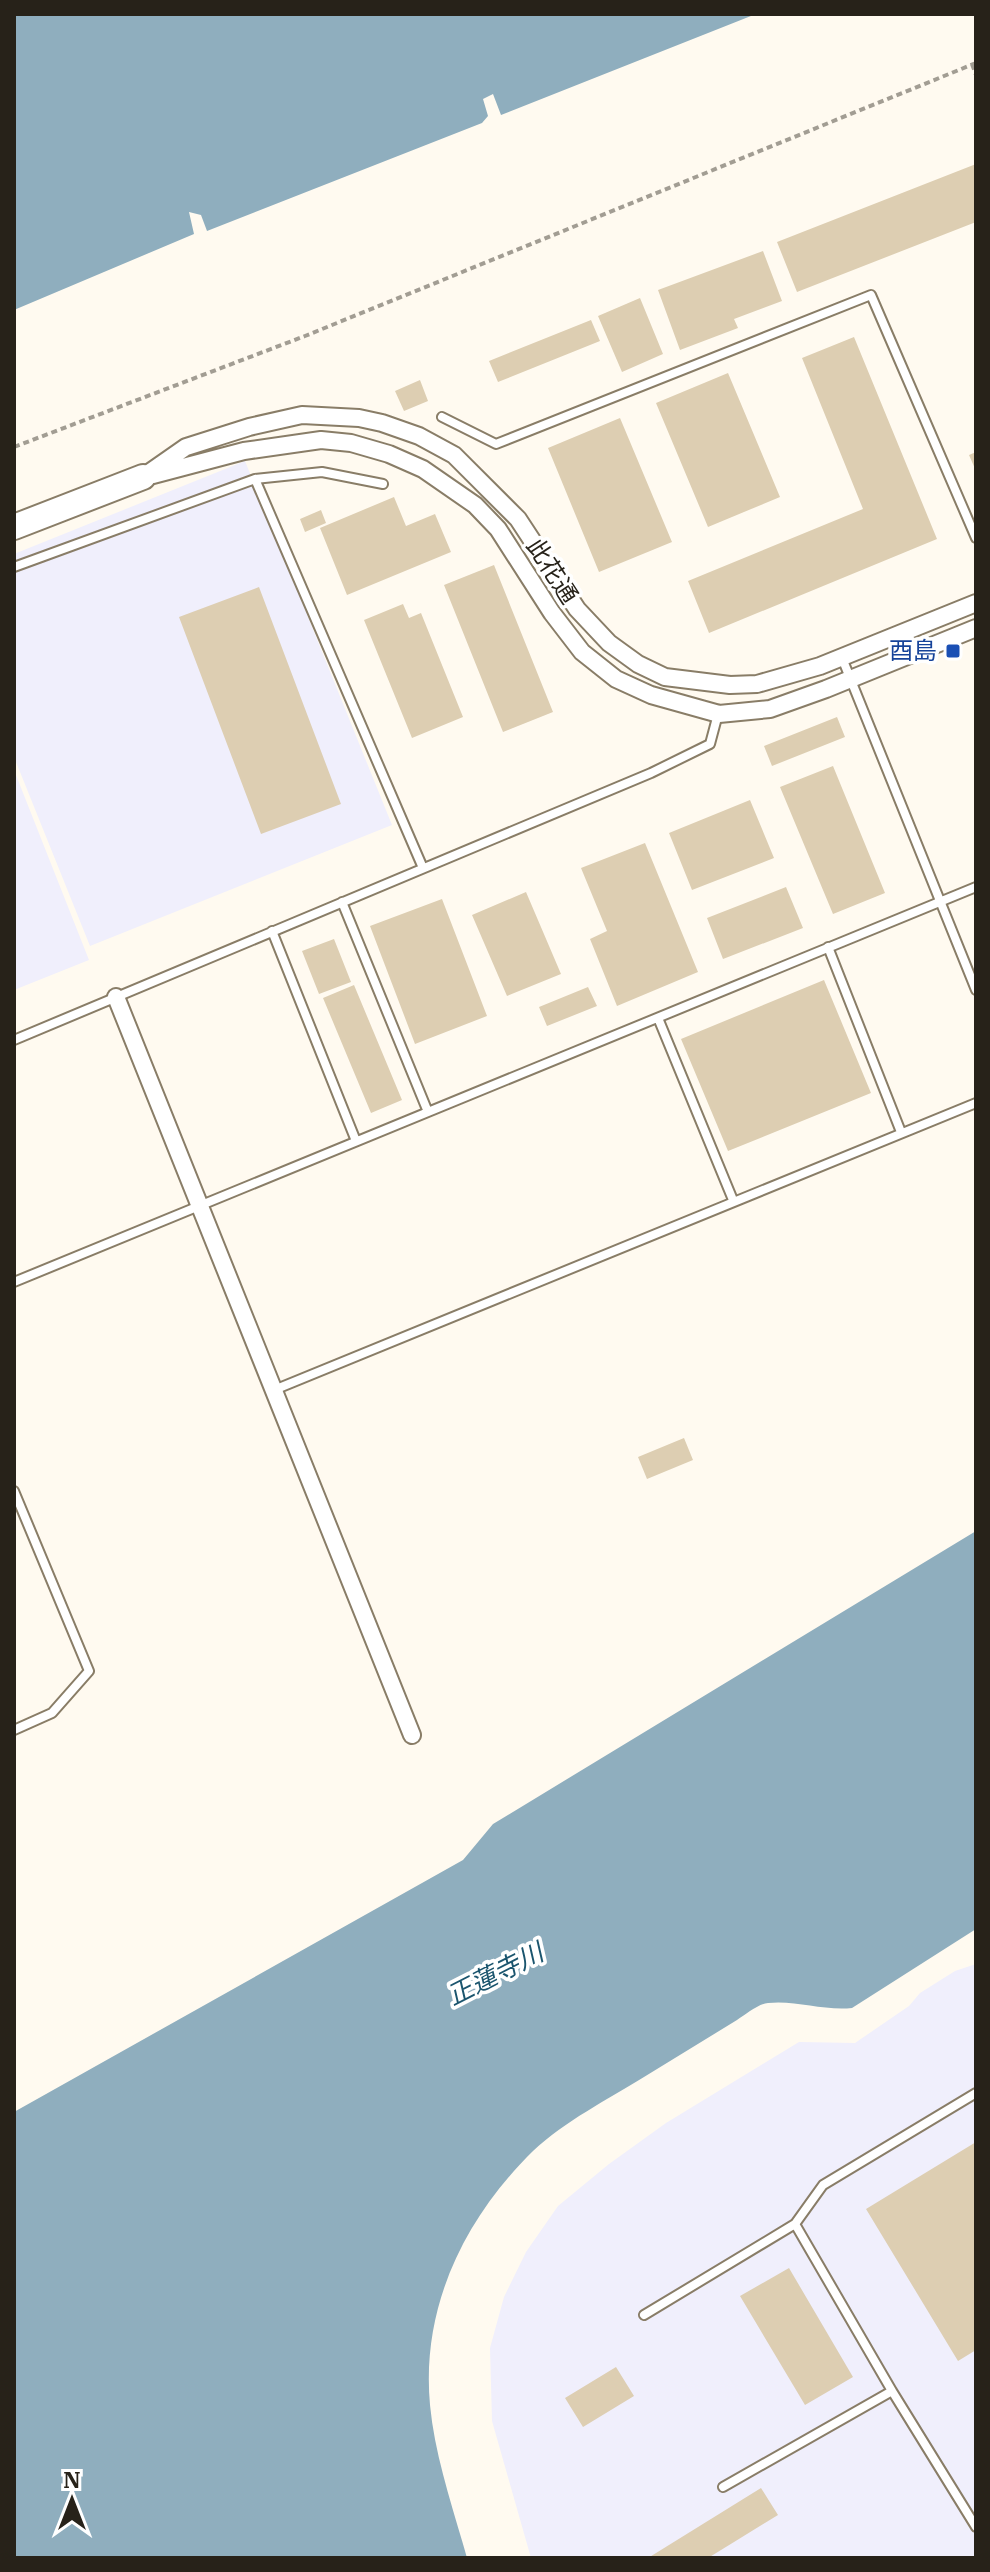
<svg xmlns="http://www.w3.org/2000/svg" width="990" height="2572" viewBox="0 0 990 2572" font-family="'IBM Plex Serif','Noto Sans JP',serif">
	<style>
		.industrial { fill: #f0effc }
		.water { fill: #8faebe }
		.building { fill: #ddceb2 }
		.lines { fill: none; stroke-linecap: round; stroke-linejoin: round }
		.lane-casing { stroke: #897d67; stroke-width: 12 }
		.street-casing { stroke: #897d67; stroke-width: 20 }
		.secondary-casing { stroke: #897d67; stroke-width: 28 }
		.path { stroke: #a29d93; stroke-width: 4; stroke-dasharray: 6 4; stroke-linecap: butt }
		.lane { stroke: #fff; stroke-width: 8 }
		.street { stroke: #fff; stroke-width: 16 }
		.secondary { stroke: #fff; stroke-width: 24 }
		.transit-dot { fill: #1a4fb4; stroke: #fff; stroke-width: 3 }
		.labels { text-anchor: middle; stroke-width: 7; stroke-linejoin: round; paint-order: stroke }
		.street-label { font-size: 24px; fill: #272219; stroke: #fff }
		.transit-label { font-size: 24px; fill: #164399; stroke: #fff; text-anchor: end }
		.water-label { font-size: 26px; font-style: italic; fill: #1b556e; stroke: #fff }
	</style>
	<rect width="100%" height="100%" fill="#fffaf0"/>
	<!-- industrial -->
	<path class="industrial" d="M245,461L392,825L90,946L14,757V554Z
		M14,770L89,960L14,990Z
		M976,1964V2558H531L492,2421L490,2348L504,2297L526,2252L558,2206L609,2164L666,2123L799,2042L855,2043L909,2006L920,1993L955,1971Z"/>
	<!-- water -->
	<path class="water" d="M14,14H756L501,115L493,94L483,99L488,116L482,123L207,231L201,215L189,212L194,234L14,310Z
		M976,1531V1929L852,2008C824,2011 796,2000 768,2003C758,2004 745,2015 737,2020C706,2039 675,2058 644,2077C607,2100 565,2121 533,2151C464,2219 421,2307 430,2405C435,2457 453,2508 467,2558H14V2112L463,1860L493,1824Z"/>
	<!-- building -->
	<path class="building" d="M976,164V222L797,292L777,242Z
		M763,251L782,301L734,319L738,328L680,350L658,290Z
		M640,298L663,354L622,372L598,316Z
		M591,320L600,341L498,382L489,361Z
		M854,337L937,539L709,633L688,581L863,509L802,358Z
		M728,373L780,497L708,527L656,403Z
		M420,380L428,401L404,411L395,391Z
		M620,418L672,542L599,572L548,448Z
		M976,452V471L969,455Z
		M394,497L406,526L435,514L451,552L347,595L320,528Z
		M321,510L326,523L305,532L300,519Z
		M494,565L553,712L503,732L444,585Z
		M259,587L341,804L261,834L179,617Z
		M403,604L409,618L421,613L463,717L412,738L364,620Z
		M837,717L845,737L772,766L764,746Z
		M833,766L885,893L833,914L780,787Z
		M750,800L774,858L692,890L669,833Z
		M645,843L698,972L617,1006L590,939L607,931L581,868Z
		M786,887L803,928L723,959L707,918Z
		M526,892L561,974L507,996L472,915Z
		M442,899L487,1016L415,1044L370,926Z
		M334,939L351,982L319,994L302,951Z
		M824,980L871,1093L728,1151L681,1039Z
		M354,985L402,1100L371,1113L323,998Z
		M588,987L597,1006L547,1026L539,1007Z
		M684,1438L693,1460L647,1479L638,1457Z
		M976,2142V2350L958,2361L866,2209Z
		M789,2268L853,2377L805,2405L740,2296Z
		M616,2367L634,2396L583,2427L565,2398Z
		M761,2488L778,2515L708,2558H648Z"/>
	<g class="lines">
		<defs>
			<path id="lane" d="M442,417L496,444L871,295L976,538
				M255,479L423,868
				M14,567L255,479L322,472L383,484
				M842,658L976,990
				M342,902L428,1112
				M272,931L356,1141
				M828,947L901,1132
				M658,1018L733,1200
				M14,1040L651,773L710,744L718,714
				M14,1282L976,887
				M274,1390L976,1103
				M14,1491L89,1671L52,1713L14,1730
				M795,2224L823,2185L976,2093
				M644,2315L795,2224L892,2391L976,2527
				M723,2487L892,2391"/>
			<path id="street" d="M153,475L244,451L321,440L351,443L389,454L423,469L475,505L498,529L552,613L582,652L616,679L651,695L719,714L770,709L826,689L976,628
				M143,477L186,447L249,427L302,415L359,418L382,423L419,436L454,455L518,519L577,609L609,643L638,664L665,677L730,685L757,684L820,666L976,603
				M116,997L412,1735"/>
			<path id="secondary" d="M14,527L143,477"/>
		</defs>
		<!-- lane casing -->
		<use href="#lane" class="lane-casing"/>
		<!-- street casing -->
		<use href="#street" class="street-casing"/>
		<!-- secondary casing -->
		<use href="#secondary" class="secondary-casing"/>
		<!-- path -->
		<path class="path" d="M972,64L976,75
			M14,447L305,336L976,63"/>
		<!-- lane -->
		<use href="#lane" class="lane"/>
		<!-- street -->
		<use href="#street" class="street"/>
		<!-- secondary -->
		<use href="#secondary" class="secondary"/>
	</g>
	<!-- markers -->
	<rect class="transit-dot" x="945" y="643" width="16" height="16" rx="4"/>
	<g class="labels">
		<!-- street labels -->
		<g class="street-label">
			<text transform="translate(552 571) rotate(57)" y="8">此花通</text>
		</g>
		<!-- transit labels -->
		<g class="transit-label">
			<text x="937" y="659">酉島</text>
		</g>
		<!-- water labels -->
		<g class="water-label">
			<text transform="translate(495 1974) rotate(-27)" y="9">正蓮寺川</text>
		</g>
	</g>
	<!-- border -->
	<rect width="990" height="2572" fill="none" stroke="#272219" stroke-width="32"/>
	<!-- north arrow -->
	<g transform="translate(72 2500)" stroke="#ffffff" stroke-width="6" paint-order="stroke">
	<path d="M0-6L14 30L0 20L-14 30Z" fill="#272219"/>
	<text y="-12" font-size="22" font-weight="bold" text-anchor="middle" fill="#272219">N</text>
	</g>
</svg>
